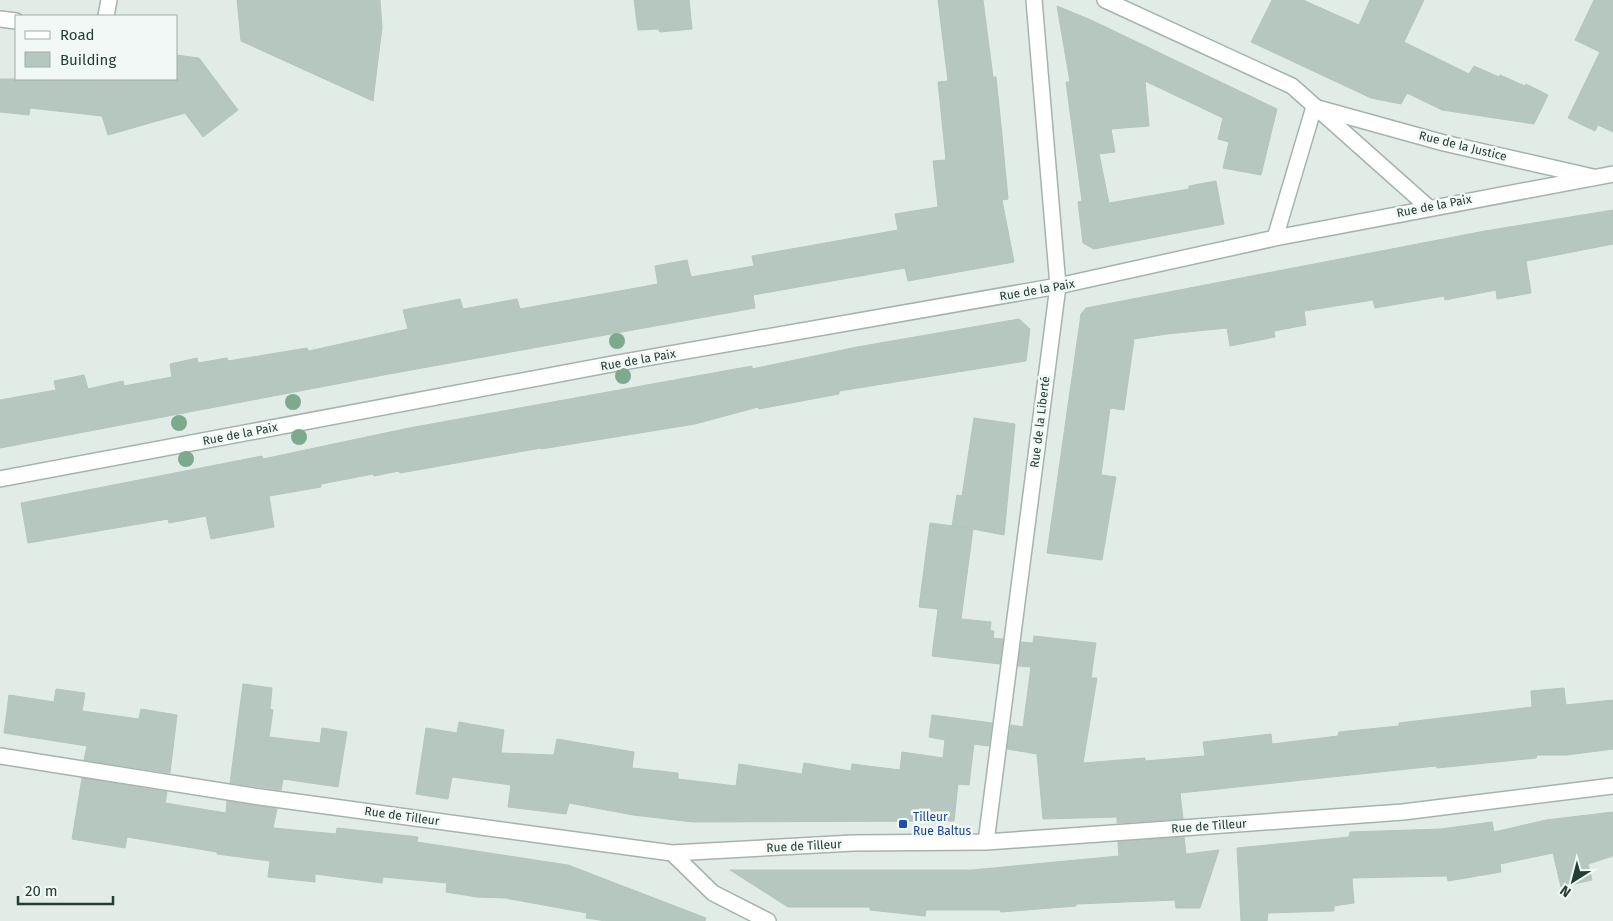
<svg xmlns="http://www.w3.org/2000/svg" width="1613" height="921" viewBox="0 0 1613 921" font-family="'Fira Sans',sans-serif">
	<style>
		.building { fill: #b6c7bf; stroke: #b3c6bd }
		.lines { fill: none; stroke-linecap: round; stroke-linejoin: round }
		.service-casing { stroke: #a4b4ad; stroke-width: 18 }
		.minor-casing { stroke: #a4b4ad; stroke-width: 18 }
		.service { stroke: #fff; stroke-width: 15 }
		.minor { stroke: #fff; stroke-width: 15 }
		.tree { fill: #7daa8c }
		.transit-dot { fill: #1a4fb4; stroke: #f2f8f5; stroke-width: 2 }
		.labels { text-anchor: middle; stroke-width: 5; stroke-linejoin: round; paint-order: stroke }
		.street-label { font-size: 12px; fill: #213d34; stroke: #f2f8f5 }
		.transit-label { font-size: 12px; fill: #164399; stroke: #f2f8f5; text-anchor: start }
	</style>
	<rect width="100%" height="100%" fill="#e1ece6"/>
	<!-- building -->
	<path class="building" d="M237,0H380L382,27L373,101L241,41Z
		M634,0H689L692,29L660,32L658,29L638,30Z
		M938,0H983L993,77H996L1002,135L1008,199L1002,200L1014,262L908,281L905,268L753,295L755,308L389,374L0,448V400L56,390L54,381L84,375L88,389L123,381L124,386L172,377L170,364L197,358L198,363L227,358L228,361L307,348L309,351L408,329L403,310L460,299L463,309L517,299L520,309L658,284L655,266L687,260L691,277L754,266L752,256L898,230L895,214L938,207L933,161L946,160L938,82L948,81Z
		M1272,0H1303L1359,25L1370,0H1424L1404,42L1469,74L1474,66L1499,77L1500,75L1525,86L1526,84L1548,95L1534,124L1442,110L1407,93L1401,104L1371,98L1251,42Z
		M1594,0H1613V132L1598,125L1595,131L1568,118L1600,52L1575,40Z
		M1057,6L1091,20L1277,109L1261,175L1223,168L1229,142L1218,139L1223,118L1145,81L1149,126L1111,129L1115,152L1099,154L1109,203L1189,189V186L1216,181L1224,224L1094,249L1083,243L1078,202L1082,201L1066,82H1070Z
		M176,55L199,58L238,110L203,137L185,113L108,135L102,116L30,108L29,115L0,112V79H176Z
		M1613,210V244L1526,261L1531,293L1497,299L1496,290L1445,300L1444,296L1375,308L1373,300L1304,311L1306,325L1274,331L1275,337L1230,346L1227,328L1167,334L1134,339L1124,410L1110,408L1101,475L1116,477L1102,560L1047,553L1081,314L1086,308L1485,231Z
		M1019,319L1030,329L1026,361L839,391V394L759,409L758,407L695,424L541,449V448L400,473L399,471L374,476L373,474L321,484V487L269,496L274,527L211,539L206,516L169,523L168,519L28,543L21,503L262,456L263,459L409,428L752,366V369L857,347Z
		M974,418L1015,424L1004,535L973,529L961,619L991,622L990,630L994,631L993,638L1003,639L1000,664L932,656L938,609L919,607L930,523L968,528L952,526L957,495L962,496Z
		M1034,636L1096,643L1091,678H1097L1083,763L1145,758V761L1205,756L1203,742L1271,734L1272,744L1338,736L1339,732L1399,726V723L1532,707L1531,691L1564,688L1566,705L1613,700V749L1567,755H1537L1536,758L1437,768L1436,766L1180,793L1183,819L1117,823V817L1043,819L1037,754L1007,749L1011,725L1023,727L1031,667L1018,666L1021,642L1033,643Z
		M243,684L272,688L270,709L273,710L269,737L320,743L322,728L347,732L338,787L283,779L281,790L230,783Z
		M56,689L85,693L82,711L139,719L141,709L177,715L170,773L84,760L87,746L4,733L9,695L54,702Z
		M932,715L992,723L989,746L974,744L969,785L958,784L954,821L693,822L633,815L569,803L566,814L508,807L511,785L452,777L448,799L416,794L426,728L457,733L459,722L504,730L501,753L554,755L557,739L634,752L632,768L678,773V779L736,786L739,764L802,774L804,763L851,771L852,764L900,770L902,752L943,758L945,740L929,737Z
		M82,778L167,792L165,803L226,813L227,801L277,809L273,828L336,834L337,828L418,837L417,842L568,865L706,918L705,921H606L586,918L587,913L505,898L477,897L446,892L447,883L383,877L382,883L315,874V882L268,877L270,861L217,854V852L127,837L125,848L72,839Z
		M1613,812V856L1588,864L1592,880L1561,887L1553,853L1500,864L1501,872L1448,881L1447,876L1352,878L1354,903L1334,906V911L1268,913L1267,921H1241L1237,848L1349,837L1350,832L1441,829L1492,822L1494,832L1546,820Z
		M1184,837L1186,854L1219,850L1200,908H1176L1175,900L1076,904V906L1001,912L1000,910H926L925,916L870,910V907H788L730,870H972L1119,856L1118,842Z"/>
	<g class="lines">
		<defs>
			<path id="service" d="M1314,107L1444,143L1593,177"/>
			<path id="minor" d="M1105,0L1292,86L1428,207
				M106,16L109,0
				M0,19L16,21
				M1275,238L1314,107
				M0,479L612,364L1058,286L1275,238L1613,174
				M0,756L260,797L672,853L853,843L986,842L1099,834L1403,812L1613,786
				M986,842L1058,286L1034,0
				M672,853L713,893L768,921"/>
		</defs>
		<!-- service casing -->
		<use href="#service" class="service-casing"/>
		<!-- minor casing -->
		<use href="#minor" class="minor-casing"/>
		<!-- service -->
		<use href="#service" class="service"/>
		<!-- minor -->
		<use href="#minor" class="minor"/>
	</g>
	<!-- trees -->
	<g class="tree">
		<circle cx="617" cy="341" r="8"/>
		<circle cx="623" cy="376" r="8"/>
		<circle cx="293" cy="402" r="8"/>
		<circle cx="179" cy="423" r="8"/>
		<circle cx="299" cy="437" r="8"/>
		<circle cx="186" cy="459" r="8"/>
	</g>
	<!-- markers -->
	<rect class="transit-dot" x="898" y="819" width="10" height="10" rx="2.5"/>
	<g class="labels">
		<!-- street labels -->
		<g class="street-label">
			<text transform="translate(1463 146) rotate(14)" y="4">Rue de la Justice</text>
			<text transform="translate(1434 206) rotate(-11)" y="4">Rue de la Paix</text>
			<text transform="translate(1037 290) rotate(-10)" y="4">Rue de la Paix</text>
			<text transform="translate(638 360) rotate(-10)" y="4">Rue de la Paix</text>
			<text transform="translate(1040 422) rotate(-83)" y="4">Rue de la Liberté</text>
			<text transform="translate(240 434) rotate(-11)" y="4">Rue de la Paix</text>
			<text transform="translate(402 816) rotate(8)" y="4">Rue de Tilleur</text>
			<text transform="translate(1209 826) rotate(-4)" y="4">Rue de Tilleur</text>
			<text transform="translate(804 846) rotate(-3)" y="4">Rue de Tilleur</text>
		</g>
		<!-- transit labels -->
		<g class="transit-label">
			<text x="913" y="821">Tilleur<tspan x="913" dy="14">Rue Baltus</tspan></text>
		</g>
	</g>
	<!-- legend -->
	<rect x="15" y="15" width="162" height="65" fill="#f2f8f5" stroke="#9eada8"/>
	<rect x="25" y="31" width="25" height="8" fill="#ffffff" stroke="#9eada8"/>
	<text x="60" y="40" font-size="15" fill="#213d34">Road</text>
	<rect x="25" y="52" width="25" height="15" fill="#b6c7bf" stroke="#9eada8"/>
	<text x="60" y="65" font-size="15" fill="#213d34">Building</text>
	<!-- north arrow -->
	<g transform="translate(1573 881) rotate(216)" stroke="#f2f8f5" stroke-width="4" paint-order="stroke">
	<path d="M0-4L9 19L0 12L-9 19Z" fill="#213d34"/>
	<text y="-8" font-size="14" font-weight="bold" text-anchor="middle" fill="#213d34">N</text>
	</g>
	<!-- scale -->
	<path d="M18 896v8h95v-8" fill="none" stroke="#213d34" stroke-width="2.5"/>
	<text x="25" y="896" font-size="15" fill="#213d34" stroke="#f2f8f5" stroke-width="4" paint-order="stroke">20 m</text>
</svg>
